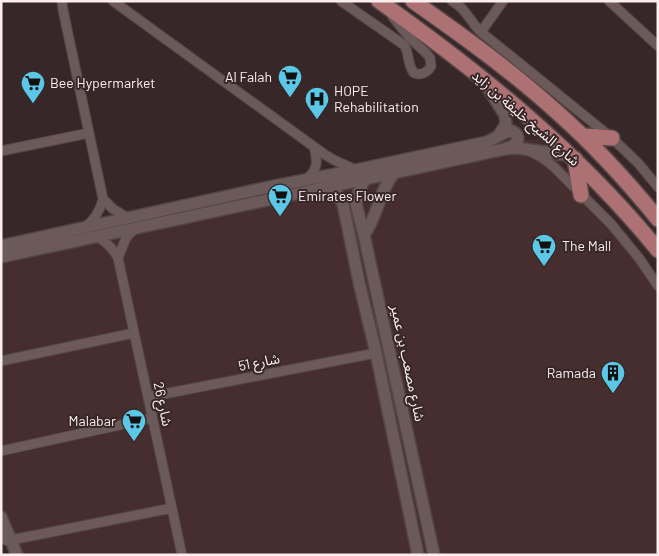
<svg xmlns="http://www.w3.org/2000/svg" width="659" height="556" viewBox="0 0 659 556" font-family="Barlow,'Noto Sans Arabic',sans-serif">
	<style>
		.built { fill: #462e2f }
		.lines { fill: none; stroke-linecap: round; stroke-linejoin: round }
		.minor-casing { stroke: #544545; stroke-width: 11 }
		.tertiary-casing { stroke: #544545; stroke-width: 14 }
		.secondary-casing { stroke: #544545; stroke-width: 16 }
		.primary-casing { stroke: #544545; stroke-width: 18 }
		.minor { stroke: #6c5959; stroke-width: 9 }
		.tertiary { stroke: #6c5959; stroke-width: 11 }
		.secondary { stroke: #6c5959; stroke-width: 14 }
		.primary { stroke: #ae7173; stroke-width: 15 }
		.labels { text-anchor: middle; stroke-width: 4; stroke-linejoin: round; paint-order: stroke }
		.poi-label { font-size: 14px; fill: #faeeee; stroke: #382728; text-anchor: start }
		.street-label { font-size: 14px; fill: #faeeee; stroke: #382728 }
	</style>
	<rect width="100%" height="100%" fill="#382728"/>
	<!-- built -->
	<path class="built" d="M538,139L619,225L658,279V555H13L1,527V253L269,195L506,141Z"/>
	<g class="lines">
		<defs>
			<path id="minor" d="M62,1L63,10L103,199C100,211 95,220 84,228
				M113,1L324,154L334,160L356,170
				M341,1L404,45C410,54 407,65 414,73C421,76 428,72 431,66L430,58L426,53L409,37L392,16
				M452,1C466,8 470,22 481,32L612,138L638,163L658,187
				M609,1L658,46
				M481,32L503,1
				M1,151L89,133
				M531,152L541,157L553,166L611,224L639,258L658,286
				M305,180C318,171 318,161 314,147
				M103,199L113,209L128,218
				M97,236C106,242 113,248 118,258L182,555
				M118,258L126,238L135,228
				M1,361L134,333
				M148,397L376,353
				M1,451L152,418
				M11,540L172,508"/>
			<path id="tertiary" d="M486,85L505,115L506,124L499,135
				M365,179L359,191L356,204L364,235L434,555
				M328,187L337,194L343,204L359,282L376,353L418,555
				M364,235C378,216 379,191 394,173
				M1,246L269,187L356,170L487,142L506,132L512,131C517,133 519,137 517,142L513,146L507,148
				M1,257L505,149L517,148L572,156
				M1,517L17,555"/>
			<path id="secondary" d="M1,535L11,540"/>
			<path id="primary" d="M379,1C482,74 578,152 658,250
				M413,1C463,36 513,72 558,113C594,145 627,181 658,219
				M584,136L612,138
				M575,159L581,195"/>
		</defs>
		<!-- minor casing -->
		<use href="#minor" class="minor-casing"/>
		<!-- tertiary casing -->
		<use href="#tertiary" class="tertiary-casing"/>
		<!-- secondary casing -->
		<use href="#secondary" class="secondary-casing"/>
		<!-- primary casing -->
		<use href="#primary" class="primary-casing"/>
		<!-- minor -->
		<use href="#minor" class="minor"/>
		<!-- tertiary -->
		<use href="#tertiary" class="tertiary"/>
		<!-- secondary -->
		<use href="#secondary" class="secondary"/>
		<!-- primary -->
		<use href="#primary" class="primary"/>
	</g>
	<!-- icons -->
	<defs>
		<symbol id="supermarket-pin" viewBox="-11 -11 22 30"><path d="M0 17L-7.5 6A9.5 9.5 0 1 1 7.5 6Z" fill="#5ac8e6" stroke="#382728"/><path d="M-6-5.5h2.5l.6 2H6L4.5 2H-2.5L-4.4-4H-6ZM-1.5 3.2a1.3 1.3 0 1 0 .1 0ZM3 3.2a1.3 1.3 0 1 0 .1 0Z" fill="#111"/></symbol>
		<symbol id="hospital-pin" viewBox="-11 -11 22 30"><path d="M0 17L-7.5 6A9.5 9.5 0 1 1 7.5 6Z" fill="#5ac8e6" stroke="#382728"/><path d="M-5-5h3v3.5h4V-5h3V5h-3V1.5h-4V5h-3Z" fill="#111"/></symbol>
		<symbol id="building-pin" viewBox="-11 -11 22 30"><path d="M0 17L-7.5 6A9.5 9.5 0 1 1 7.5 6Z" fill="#5ac8e6" stroke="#382728"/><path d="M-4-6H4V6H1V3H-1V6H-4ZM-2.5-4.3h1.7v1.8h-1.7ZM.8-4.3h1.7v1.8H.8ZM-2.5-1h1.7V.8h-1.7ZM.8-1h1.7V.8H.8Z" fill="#111"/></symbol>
	</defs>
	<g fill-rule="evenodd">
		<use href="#supermarket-pin" x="276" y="63" width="28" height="38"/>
		<use href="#supermarket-pin" x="19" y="69" width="28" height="38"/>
		<use href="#hospital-pin" x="303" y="85" width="28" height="38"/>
		<use href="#supermarket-pin" x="266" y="182" width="28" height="38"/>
		<use href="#supermarket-pin" x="530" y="232" width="28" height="38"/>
		<use href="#building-pin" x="599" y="359" width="28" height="38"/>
		<use href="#supermarket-pin" x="120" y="407" width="28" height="38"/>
	</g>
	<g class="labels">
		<!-- poi labels -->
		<g class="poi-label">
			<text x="272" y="82" text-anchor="end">Al Falah</text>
			<text x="50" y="88">Bee Hypermarket</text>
			<text x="334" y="96">HOPE<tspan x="334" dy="16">Rehabilitation</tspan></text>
			<text x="298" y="201">Emirates Flower</text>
			<text x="562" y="251">The Mall</text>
			<text x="596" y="378" text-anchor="end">Ramada</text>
			<text x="116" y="426" text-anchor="end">Malabar</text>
		</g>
		<!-- street labels -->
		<g class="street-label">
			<text transform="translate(526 118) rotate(41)" y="5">شارع الشيخ خليفة بن زايد</text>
			<text transform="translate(259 362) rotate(-11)" y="5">شارع 51</text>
			<text transform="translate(408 363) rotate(78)" y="5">شارع مصعب بن عمير</text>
			<text transform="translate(163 404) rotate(78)" y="5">شارع 26</text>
		</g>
	</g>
	<!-- border -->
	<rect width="659" height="556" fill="none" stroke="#faeeee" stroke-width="5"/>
</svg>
